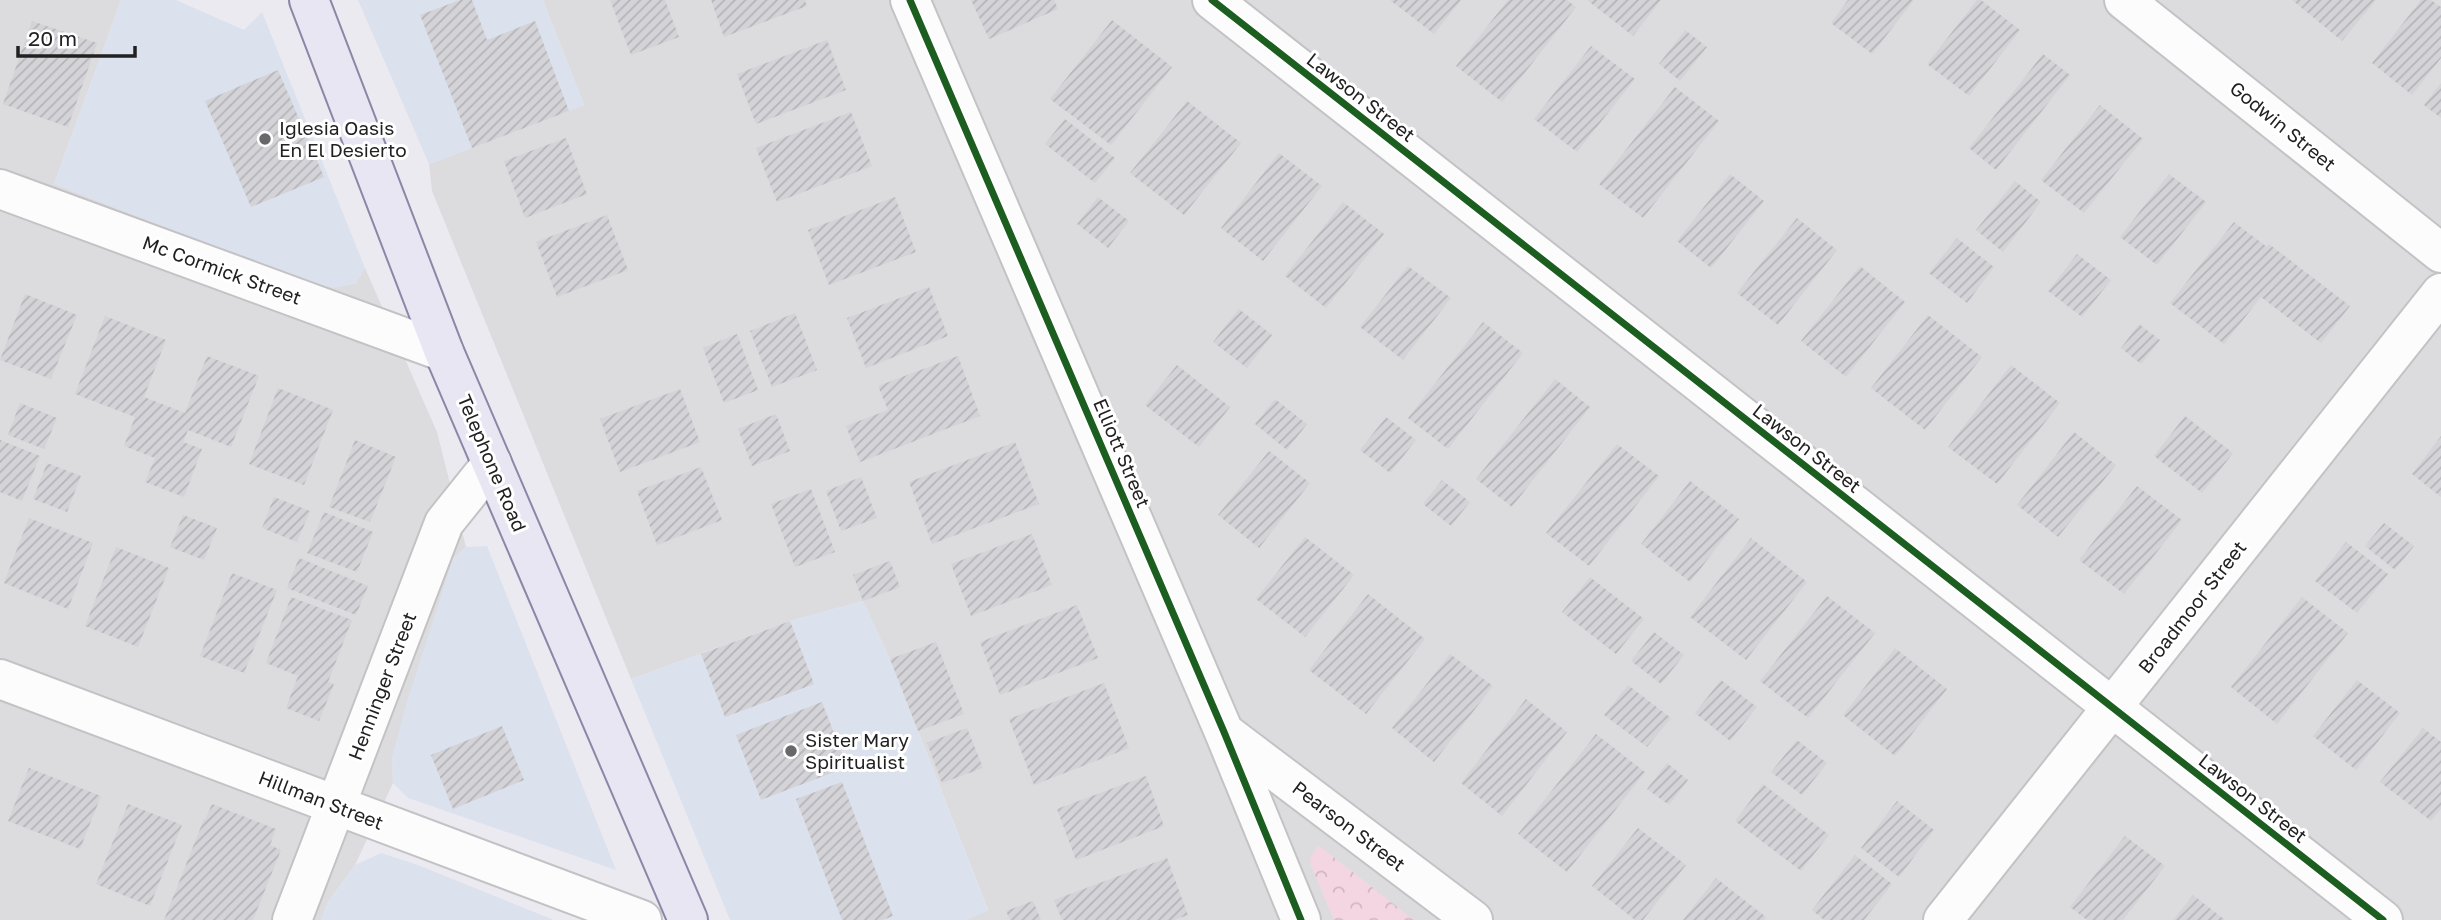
<svg xmlns="http://www.w3.org/2000/svg" width="2441" height="920" viewBox="0 0 2441 920" font-family="'Golos Text',sans-serif">
	<style>
		.residential { fill: #dcdcdf }
		.commercial { fill: #dce1ee }
		.park { fill: url(#park-crowns) }
		.building { fill: url(#building-hatch) }
		.lines { fill: none; stroke-linecap: round; stroke-linejoin: round }
		.minor-casing { stroke: #c3c2c5; stroke-width: 42 }
		.major-casing { stroke: #8e85a7; stroke-width: 42 }
		.minor { stroke: #fcfcfd; stroke-width: 38 }
		.major { stroke: #e8e6f3; stroke-width: 38 }
		.cycleway-casing { stroke: #fff; stroke-width: 11 }
		.cycleway { stroke: #1b5e20; stroke-width: 7 }
		.poi-dot { fill: #686769; stroke: #fff; stroke-width: 2.5 }
		.labels { text-anchor: middle; stroke-width: 6; stroke-linejoin: round; paint-order: stroke }
		.street-label { font-size: 19px; fill: #212121; stroke: #fff }
		.poi-label { font-size: 19px; fill: #212121; stroke: #fff; text-anchor: start }
	</style>
	<defs>
		<pattern id="park-crowns" width="20" height="18" patternUnits="userSpaceOnUse" patternTransform="scale(1.75)"><rect width="20" height="18" fill="#f4d6e2"/><path d="M2 6a3 3 0 1 1 6 0M12 15a3 3 0 1 1 6 0" fill="none" stroke="#d1b7c2"/></pattern>
		<pattern id="building-hatch" width="6" height="6" patternUnits="userSpaceOnUse" patternTransform="scale(1.75)"><rect width="6" height="6" fill="#d3d3d8"/><path d="M-1 1l2-2M0 6l6-6M5 7l2-2" fill="none" stroke="#b5b5b9"/></pattern>
	</defs>
	<rect width="100%" height="100%" fill="#ebeaf0"/>
	<!-- residential -->
	<path class="residential" d="M0,0H121L54,184L355,284L365,268L437,432L466,547L453,559L392,758L393,783L355,865L328,902L321,920H0Z
		M543,0H2441V920H965L988,910L890,659L863,601L790,621L631,679L432,191L429,164L584,105Z"/>
	<!-- commercial -->
	<path class="commercial" d="M121,0H176L244,30L262,12L365,268L355,284L334,288L311,285L54,184Z
		M358,0H543L584,105L429,164Z
		M487,546L616,870L408,798L393,783L392,758L406,705L453,559L466,547Z
		M863,601L890,659L988,911L966,920H730L631,679L790,621Z
		M381,853L418,865L554,920H321L328,902L355,865Z"/>
	<!-- park -->
	<path class="park" d="M1318,845L1414,920H1334L1309,861Z"/>
	<!-- building -->
	<path class="building" d="M460,0H472L487,40L535,21L569,111L472,148L420,15Z
		M610,0H665L679,37L631,55Z
		M711,0H805L807,6L724,37Z
		M971,0H1054L1058,9L989,39Z
		M1390,0H1461L1434,34Z
		M1508,0H1567L1576,7L1502,102L1456,66Z
		M1587,0H1661L1633,36Z
		M1848,0H1914L1872,54L1831,23Z
		M1977,0H1981L2020,30L1969,96L1927,64Z
		M2292,0H2376L2342,41Z
		M2421,0H2431L2441,7V58L2412,95L2372,63Z
		M1112,20L1172,67L1111,145L1050,99Z
		M32,21L97,43L68,127L3,104Z
		M1685,30L1707,47L1680,81L1659,64Z
		M827,40L846,90L756,124L737,74Z
		M1591,46L1635,79L1577,152L1534,119Z
		M2043,54L2070,75L1996,170L1969,148Z
		M278,70L324,177L251,207L205,101Z
		M2441,83V118L2424,105Z
		M1675,87L1719,121L1643,218L1599,184Z
		M1187,101L1241,143L1184,215L1130,173Z
		M2100,105L2143,139L2084,213L2041,180Z
		M851,112L872,166L777,202L756,148Z
		M1065,119L1115,158L1095,183L1045,144Z
		M566,138L587,194L525,218L504,161Z
		M1279,153L1322,186L1263,261L1221,228Z
		M1730,174L1764,201L1711,268L1677,241Z
		M2169,174L2206,202L2157,265L2120,237Z
		M2015,181L2041,202L2003,252L1976,230Z
		M895,197L916,252L829,285L808,230Z
		M1098,197L1129,221L1108,248L1077,224Z
		M1343,202L1384,234L1326,308L1285,276Z
		M607,215L628,270L557,297L536,242Z
		M1797,218L1837,250L1778,325L1737,293Z
		M2234,222L2267,247L2269,244L2350,306L2321,343L2261,297L2224,344L2170,303Z
		M1957,238L1994,267L1967,303L1929,273Z
		M2077,254L2111,280L2082,317L2048,291Z
		M1408,266L1451,298L1403,360L1360,327Z
		M1860,266L1905,302L1846,377L1801,341Z
		M929,287L948,336L866,368L847,318Z
		M25,294L77,315L51,379L0,360Z
		M1239,309L1272,335L1247,368L1213,342Z
		M795,313L817,370L772,387L750,331Z
		M1928,315L1982,357L1925,430L1871,388Z
		M105,316L166,340L144,397L185,413L207,356L259,376L231,447L188,430L183,442L202,449L184,497L145,482L155,458L124,446L135,417L75,394Z
		M1483,322L1523,353L1448,449L1408,418Z
		M2139,324L2160,340L2141,364L2121,348Z
		M737,334L758,390L724,403L703,348Z
		M958,356L980,416L860,462L846,426L888,410L878,386Z
		M1177,365L1230,407L1199,447L1145,405Z
		M2011,365L2060,403L1997,484L1948,447Z
		M1555,379L1590,407L1512,507L1476,479Z
		M278,388L333,410L304,485L249,464Z
		M680,389L700,442L620,472L600,419Z
		M1275,399L1307,424L1287,450L1255,424Z
		M20,403L57,418L44,449L8,435Z
		M776,414L790,451L752,466L738,429Z
		M2185,416L2233,453L2202,493L2154,456Z
		M1386,417L1416,440L1390,473L1360,450Z
		M2074,432L2116,465L2058,537L2017,505Z
		M2441,436V497L2412,474Z
		M0,440L40,456L22,501L0,492Z
		M355,440L396,457L370,522L329,507Z
		M1015,442L1039,504L932,544L909,482Z
		M1617,444L1659,476L1589,566L1546,533Z
		M1269,451L1310,483L1259,548L1218,515Z
		M47,463L81,476L67,512L33,499Z
		M701,467L722,520L657,545L637,491Z
		M861,477L877,518L841,531L826,491Z
		M1442,480L1470,502L1451,526L1423,504Z
		M1690,481L1739,519L1690,582L1641,544Z
		M2137,486L2182,520L2124,594L2079,560Z
		M811,489L835,552L795,567L771,504Z
		M274,497L310,511L297,542L262,528Z
		M324,512L373,532L357,572L307,553Z
		M183,515L217,528L204,560L170,547Z
		M29,518L93,543L68,609L4,583Z
		M2384,523L2414,546L2395,570L2365,546Z
		M1032,534L1052,585L971,616L951,564Z
		M1305,537L1354,575L1305,637L1256,599Z
		M1751,538L1807,582L1746,660L1690,617Z
		M2346,542L2388,574L2357,613L2315,581Z
		M116,547L169,568L138,647L85,626Z
		M299,558L368,586L356,615L287,588Z
		M890,561L900,587L863,601L853,575Z
		M232,573L277,590L244,673L200,656Z
		M1590,577L1644,619L1616,654L1562,612Z
		M1368,594L1425,639L1366,714L1309,670Z
		M1827,596L1875,633L1808,718L1760,681Z
		M291,597L352,620L328,682L334,684L319,721L286,708L298,676L266,663Z
		M2302,597L2348,633L2277,724L2231,687Z
		M1077,605L1098,658L1000,695L980,642Z
		M790,621L814,684L725,717L701,654Z
		M1654,632L1684,655L1661,684L1631,661Z
		M936,642L964,714L918,731L890,659Z
		M1895,648L1947,689L1895,756L1843,715Z
		M1450,654L1493,686L1434,762L1392,728Z
		M1721,680L1757,707L1730,741L1695,713Z
		M2357,680L2400,713L2356,770L2313,736Z
		M1104,683L1129,748L1034,785L1009,719Z
		M1628,685L1671,718L1647,747L1604,715Z
		M1526,699L1567,732L1502,816L1461,783Z
		M822,702L847,767L761,800L736,735Z
		M502,726L524,780L453,809L431,755Z
		M967,728L983,768L942,783L927,743Z
		M2423,728L2441,742V809L2431,821L2380,782Z
		M1596,734L1645,772L1567,872L1518,834Z
		M1797,740L1827,763L1802,795L1771,772Z
		M1667,763L1688,780L1669,805L1647,789Z
		M29,768L101,796L80,849L8,821Z
		M1146,776L1164,826L1076,860L1057,809Z
		M842,782L893,916L883,920H842L796,799Z
		M1763,784L1829,835L1801,871L1735,821Z
		M1897,801L1934,830L1899,877L1861,848Z
		M128,804L182,825L150,906L96,884Z
		M212,804L276,829L270,845L281,850L253,920H164L204,819L205,820Z
		M1638,828L1686,865L1643,920H1635L1592,886Z
		M2125,836L2165,866L2123,920H2087L2070,907Z
		M1855,855L1892,884L1864,920H1824L1812,910Z
		M1167,858L1188,915L1174,920H1062L1054,900Z
		M1716,878L1766,917L1764,920H1683Z
		M2193,895L2225,920H2173Z
		M1033,901L1041,920H1010L1006,911Z"/>
	<g class="lines">
		<defs>
			<path id="minor" d="M910,0L1224,732L1301,920
				M1212,0L2383,920
				M2124,0L2441,253
				M0,189L444,352
				M0,679L642,920
				M1224,732L1473,920
				M292,920L444,523L492,463
				M1943,920L2441,293"/>
			<path id="major" d="M309,0L444,352L688,920"/>
		</defs>
		<!-- minor casing -->
		<use href="#minor" class="minor-casing"/>
		<!-- major casing -->
		<use href="#major" class="major-casing"/>
		<!-- minor -->
		<use href="#minor" class="minor"/>
		<!-- major -->
		<use href="#major" class="major"/>
		<defs>
			<path id="cycleway" d="M910,0L1224,732L1301,920
				M1212,0L2383,920"/>
		</defs>
		<!-- cycleway casing -->
		<use href="#cycleway" class="cycleway-casing"/>
		<!-- cycleway -->
		<use href="#cycleway" class="cycleway"/>
	</g>
	<!-- markers -->
	<g class="poi-dot">
		<circle cx="265" cy="139" r="7"/>
		<circle cx="791" cy="751" r="7"/>
	</g>
	<g class="labels">
		<!-- street labels -->
		<g class="street-label">
			<text transform="translate(1361 97) rotate(38)" y="7">Lawson Street</text>
			<text transform="translate(2283 126) rotate(39)" y="7">Godwin Street</text>
			<text transform="translate(222 270) rotate(20)" y="7">Mc Cormick Street</text>
			<text transform="translate(1807 448) rotate(38)" y="7">Lawson Street</text>
			<text transform="translate(1122 453) rotate(67)" y="7">Elliott Street</text>
			<text transform="translate(492 463) rotate(67)" y="7">Telephone Road</text>
			<text transform="translate(2192 607) rotate(-52)" y="7">Broadmoor Street</text>
			<text transform="translate(382 686) rotate(-69)" y="7">Henninger Street</text>
			<text transform="translate(2253 798) rotate(38)" y="7">Lawson Street</text>
			<text transform="translate(321 800) rotate(21)" y="7">Hillman Street</text>
			<text transform="translate(1349 826) rotate(37)" y="7">Pearson Street</text>
		</g>
		<!-- poi labels -->
		<g class="poi-label">
			<text x="279" y="135">Iglesia Oasis<tspan x="279" dy="22">En El Desierto</tspan></text>
			<text x="805" y="747">Sister Mary<tspan x="805" dy="22">Spiritualist</tspan></text>
		</g>
	</g>
	<!-- scale -->
	<path d="M18 46v10h117v-10" fill="none" stroke="#212121" stroke-width="3.5"/>
	<text x="28" y="46" font-size="21" fill="#212121" stroke="#ffffff" stroke-width="5" paint-order="stroke">20 m</text>
</svg>
